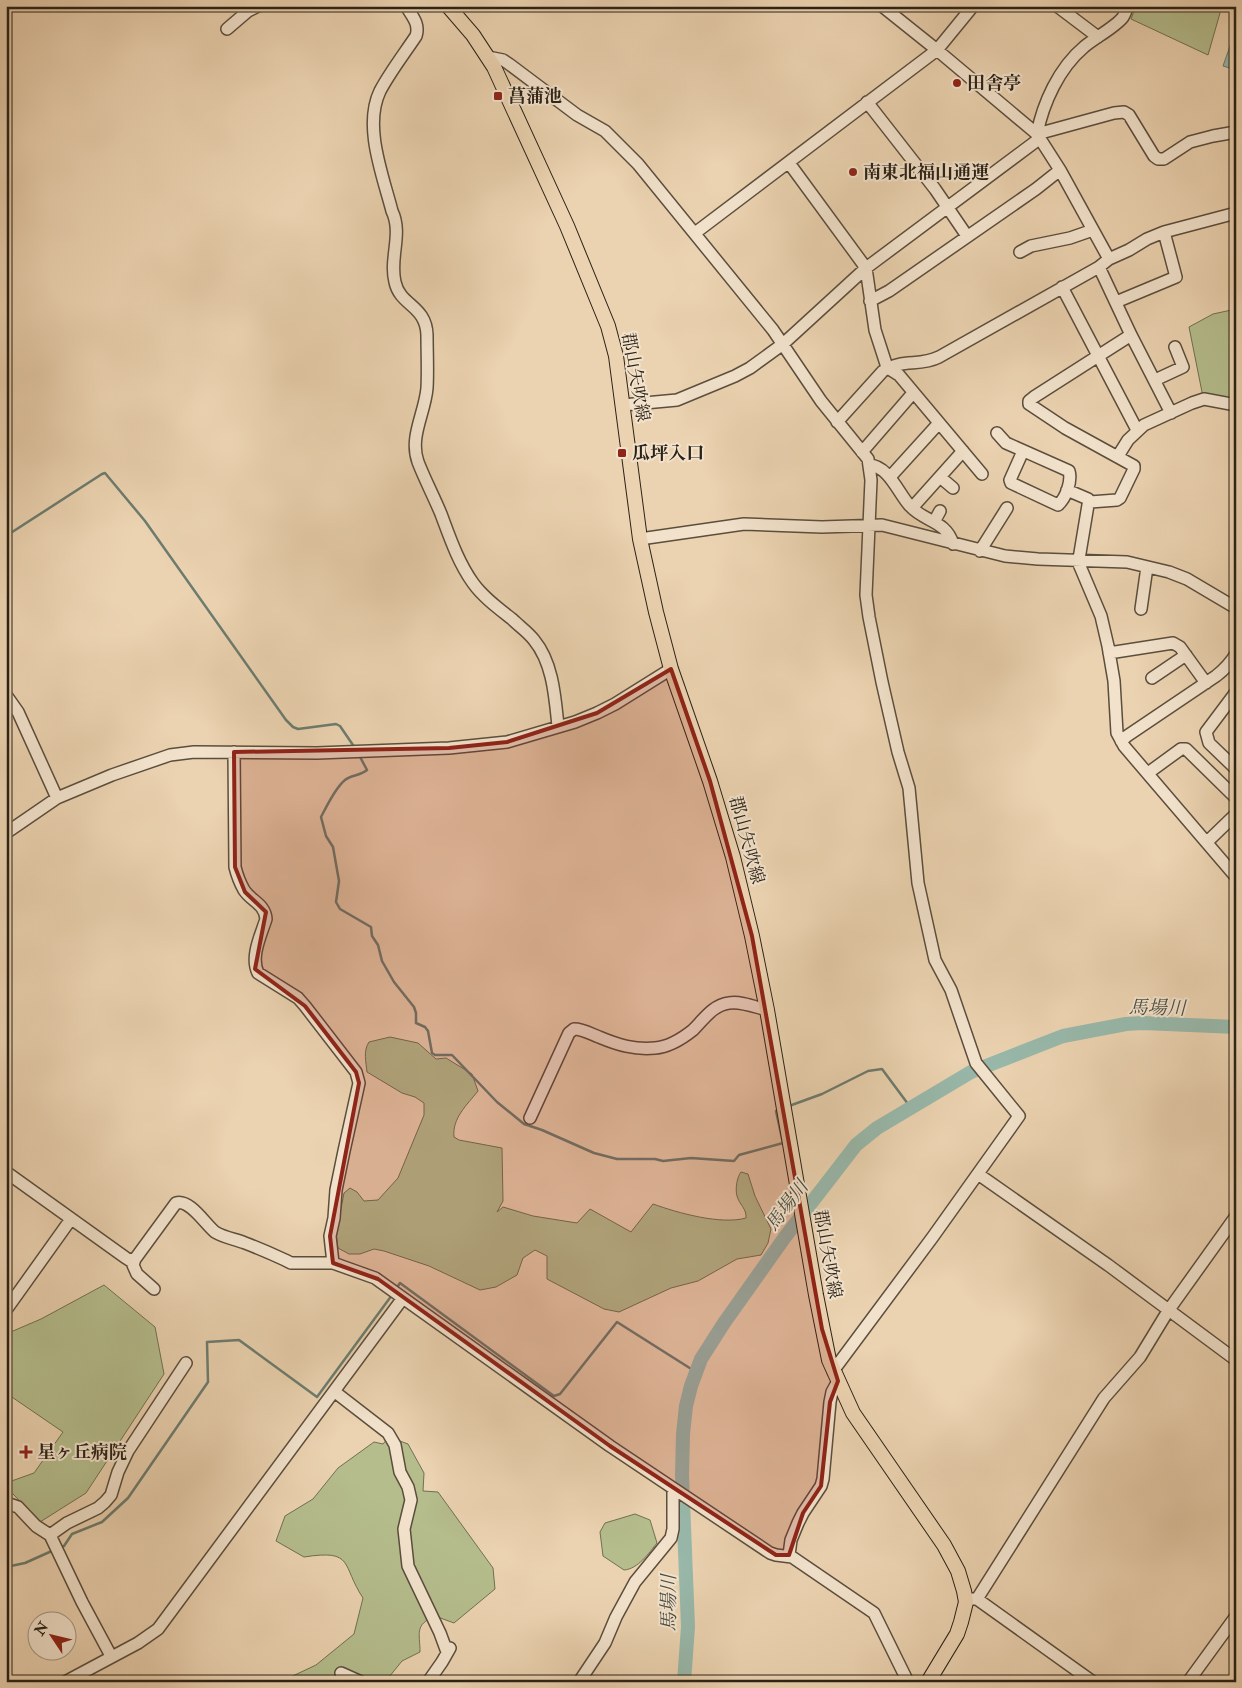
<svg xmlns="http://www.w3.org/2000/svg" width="1242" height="1688" viewBox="0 0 1242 1688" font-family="'IM FELL Double Pica','Noto Serif JP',serif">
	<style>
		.green { fill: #b5bd8d; stroke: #707052 }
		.water { fill: #98b8aa; stroke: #6c7c6f }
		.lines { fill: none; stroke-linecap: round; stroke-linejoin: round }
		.stream { stroke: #6c7c6f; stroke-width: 2.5 }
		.river { stroke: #98b8aa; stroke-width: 14 }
		.minor-casing { stroke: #5b4e3d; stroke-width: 14 }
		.major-casing { stroke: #2b2217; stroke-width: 16 }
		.minor { stroke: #f2e2cc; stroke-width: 11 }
		.major { stroke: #ebd2b0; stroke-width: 14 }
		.marked { fill: #8f2418; fill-opacity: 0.2; stroke: #8f2418; stroke-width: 4; stroke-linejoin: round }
		.poi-dot { fill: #8f2418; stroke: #f2e2cc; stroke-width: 2 }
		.labels { text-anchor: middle; stroke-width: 4; stroke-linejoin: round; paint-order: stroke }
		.poi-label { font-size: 18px; font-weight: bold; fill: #2b2217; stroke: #f2e2cc; text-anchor: start }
		.street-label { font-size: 18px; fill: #2b2217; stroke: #f2e2cc }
		.water-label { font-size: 19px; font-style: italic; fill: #4c4f43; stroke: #f2e2cc }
	</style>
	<rect width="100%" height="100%" fill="#ebd2b0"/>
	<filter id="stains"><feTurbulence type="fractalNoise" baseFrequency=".004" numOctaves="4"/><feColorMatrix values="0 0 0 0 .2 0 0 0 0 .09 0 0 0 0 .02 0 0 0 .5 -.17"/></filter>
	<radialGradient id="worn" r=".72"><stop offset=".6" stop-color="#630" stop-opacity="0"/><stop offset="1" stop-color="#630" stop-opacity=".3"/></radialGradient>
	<!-- green -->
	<path class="green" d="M1136,6H1222L1208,55L1131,19Z
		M1236,309V401L1203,397L1189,327L1213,314Z
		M390,1037L418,1043L436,1059L446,1058L472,1074L478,1091C467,1105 452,1118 454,1137L459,1140L502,1148L503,1201L497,1212L503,1207L533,1216L577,1223L590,1209L631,1232L653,1204C678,1213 721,1225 746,1218C747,1209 739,1204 737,1196C735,1189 737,1177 741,1172L748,1174L755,1196L771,1229L768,1243L761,1255L737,1259L698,1281L671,1288L619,1312L604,1309L547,1279V1256L535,1250L523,1258L517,1275L496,1287L480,1290L429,1266L384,1251L374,1249L360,1254H349L338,1248L336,1235L344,1193L350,1188L357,1192L364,1201L378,1200L398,1178L424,1115V1103L415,1097L402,1093L367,1072C366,1062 363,1051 369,1042Z
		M104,1285L155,1327L164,1374L86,1493L40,1522L13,1494L6,1495V1483L34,1473L63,1432L6,1393V1334L41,1319Z
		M389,1437L408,1444L424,1473L423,1491L438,1492L493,1568L495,1589L454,1623L435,1616C414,1625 420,1633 420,1652L402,1661L385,1682H280L316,1665L354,1634L363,1598C341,1565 355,1549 304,1557L276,1541L285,1516L313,1499L338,1468L374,1442L383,1444Z
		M635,1514L650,1520L657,1543C649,1553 638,1569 624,1570L603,1556L600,1532L605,1523Z"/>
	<!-- water -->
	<path class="water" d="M1236,29V70L1223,66Z"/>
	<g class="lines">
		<!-- stream -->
		<path class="stream" d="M6,536L102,474L105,473L145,521L286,720L293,727L298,729L336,724L340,726L355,748
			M359,755L367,770C360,776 351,775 345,780C335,788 327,806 321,817L326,836L333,847L339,881L336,902L340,909L371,927L372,936L378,945L382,961L394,982L414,1007L416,1013V1023L425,1027L428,1031L432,1053L435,1055H452L497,1102L524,1124L542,1130L594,1153L617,1159H655L663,1161L691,1158L734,1161L739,1155L783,1143L776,1111L779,1110
			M789,1106L822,1094L868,1071L882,1069L911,1108
			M396,1289L400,1283L554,1396L560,1394L617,1322L696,1372
			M59,1548L64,1546L72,1534L102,1522L128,1498L208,1382L207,1342L239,1340L317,1397L392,1295
			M6,1567L25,1563L54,1550"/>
		<!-- river -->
		<path class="river" d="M684,1682L688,1627L682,1475L683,1434L686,1406L691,1386L701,1359L724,1323L785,1237L856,1145L877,1128L971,1072L1063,1036L1126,1024L1143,1023L1236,1027"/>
		<defs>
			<path id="minor" d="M406,6C412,16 420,24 416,36C404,54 390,72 380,91C363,126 383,176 392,211C403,234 389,258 395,282C400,306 426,305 427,335C427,352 428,371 427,388C425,413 409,437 418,462C425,480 434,497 441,514C450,538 458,562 473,583C483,597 498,608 512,619C519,626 528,632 534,640C553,663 555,697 558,726
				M882,6L937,50L1037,134L1060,170L1109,259
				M1057,6L1098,37
				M227,29L248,11L258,6
				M488,57L503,60L509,64L577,115L605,131L638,164L773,330L821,401L868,459L871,480L866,595L869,617L882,682L898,752L909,788L918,883L935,960L951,990L976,1063L1019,1116L932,1238L833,1371
				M867,102L935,189L967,236
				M1037,134L1114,113L1124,112L1129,115L1154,156L1158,159H1164L1190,142L1213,136L1236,132
				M1037,134C1043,103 1059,68 1084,47C1093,39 1117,26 1123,17C1125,14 1126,10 1128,6
				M789,163L866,268L875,330L886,364L888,368L899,375L982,474
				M695,233L937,50L973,6
				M1020,252L1031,246L1070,238L1093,230
				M1099,267L1131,335L1171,413
				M1062,287L1137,430
				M870,301L889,291L1036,189L1060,170
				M1116,302L1176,277L1164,232
				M1131,335L1034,397L1029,401V404L1065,428L1134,466V469L1120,498L1117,500L1090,502L1088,505L1079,559V564L1101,616L1108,646L1114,681L1117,733L1124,746L1236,877
				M1155,380L1183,367L1175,347
				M623,405L677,400L735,376L750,368L783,344L866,268L1039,139
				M837,422L883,371C903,358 919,367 939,357L1099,267L1109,259L1129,250L1147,239L1164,232L1236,213
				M997,433L1006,443L1069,471C1072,481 1066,498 1058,505L1011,483L1010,480L1023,451
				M862,452L913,393
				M1118,456L1128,440L1144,425L1192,403L1204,399L1236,405
				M869,465C889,466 898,493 910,506C924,522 946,520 953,544
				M890,477L939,423
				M940,477L953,488
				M1067,490L1088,499L1090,502
				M912,508L963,451
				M934,522L940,511
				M640,539L744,524L822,527L882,525L1005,556L1038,559L1127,562L1169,572L1187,579L1236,608
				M980,551L1007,508
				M1141,609L1147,567
				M1109,653L1173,643L1180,647L1206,683
				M1152,678L1186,655
				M1236,692L1206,732L1209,743L1236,769
				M6,695L18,712L57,798
				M1121,741L1127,736L1216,676C1224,670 1231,662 1236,654
				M234,752L235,867C237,875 240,883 244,890C251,901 265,904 266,919C261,935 250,957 258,973L298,998L305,1006L356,1072L359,1083L344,1151L336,1190L334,1218L330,1236L333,1263
				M1148,773L1181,749H1186L1236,798
				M6,833L57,798L112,775L170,755L194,752L317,753L449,748L507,742L575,722L597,713L615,704L671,669
				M1207,842L1236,814
				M530,1118L569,1033L574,1029C583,1029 591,1034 599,1037C618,1045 635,1050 655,1048C668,1047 683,1038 693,1030C704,1019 713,1005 729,1003C741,1001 755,1007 767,1010
				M6,1172L126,1258L129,1260L135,1259
				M978,1174L1108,1265L1236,1360
				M154,1289L137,1274L133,1265L135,1259L176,1203C190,1199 205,1224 215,1232C225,1238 235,1239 245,1243C258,1248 272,1254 285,1260L291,1263H333L375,1278L610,1446L770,1553L776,1555L792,1557L874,1613L908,1682
				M6,1310L71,1219
				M335,1392L388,1433L395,1445L400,1472L408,1487L411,1500L404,1529L408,1566L440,1633L447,1652
				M6,1503L18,1507L36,1526L50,1535L82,1602L111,1656
				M50,1535L67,1523L98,1508L105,1502L111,1495L118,1472L128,1451L186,1363
				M789,1555L791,1540L798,1523L803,1513L821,1486L823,1479L830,1402L832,1392L838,1381
				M969,1599H977L1093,1682
				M977,1599L1104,1398L1140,1357L1168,1311L1236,1216
				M341,1673L361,1682
				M65,1682L138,1643L158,1629L403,1298
				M428,1682L442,1662L450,1648
				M579,1682L605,1643L616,1617L635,1582L671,1538L673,1529V1490
				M1188,1682L1236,1616"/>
			<path id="major" d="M448,6L473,35L494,67L567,226L608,326L616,356L640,539L656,612L671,669L710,781L733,857L752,936L767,1010L816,1295L829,1360L853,1413L944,1545L958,1571L964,1591L966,1602L961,1622L957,1634L928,1682"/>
		</defs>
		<!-- minor casing -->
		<use href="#minor" class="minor-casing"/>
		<!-- major casing -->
		<use href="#major" class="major-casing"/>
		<!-- minor -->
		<use href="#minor" class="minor"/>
		<!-- major -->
		<use href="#major" class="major"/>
	</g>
	<!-- marked area -->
	<path class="marked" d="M671,669L710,781L752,936L822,1329L838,1381L830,1402L821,1486L803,1513L789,1555H776L610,1446L378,1279L333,1263L330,1236L359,1083L356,1072L305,1006L255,969L266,912L245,892L235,867L234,752L449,748L507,742L597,713Z"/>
	<!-- markers -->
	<g class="poi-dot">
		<circle cx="957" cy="83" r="5"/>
		<rect x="493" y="91" width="10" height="10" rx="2.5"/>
		<circle cx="853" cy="172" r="5"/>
		<rect x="617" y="448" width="10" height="10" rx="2.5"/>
		<path d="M23.5 1444.5h5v5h5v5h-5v5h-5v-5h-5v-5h5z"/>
	</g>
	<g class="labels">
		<!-- poi labels -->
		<g class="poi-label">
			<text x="967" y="89">田舎亭</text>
			<text x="508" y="102">菖蒲池</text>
			<text x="863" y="178">南東北福山通運</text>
			<text x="632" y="459">瓜坪入口</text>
			<text x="37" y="1458">星ヶ丘病院</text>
		</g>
		<!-- street labels -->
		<g class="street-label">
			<text transform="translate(636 377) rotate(80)" y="6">郡山矢吹線</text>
			<text transform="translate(747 840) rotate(75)" y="6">郡山矢吹線</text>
			<text transform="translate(828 1254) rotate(80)" y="6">郡山矢吹線</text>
		</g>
		<!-- water labels -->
		<g class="water-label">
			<text transform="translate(1157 1007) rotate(1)" y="7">馬場川</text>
			<text transform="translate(786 1205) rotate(-53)" y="7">馬場川</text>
			<text transform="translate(668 1603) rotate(-90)" y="7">馬場川</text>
		</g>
	</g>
	<!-- margin -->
	<rect width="1242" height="1688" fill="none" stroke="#ebd2b0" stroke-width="25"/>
	<rect x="8" y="8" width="1227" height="1673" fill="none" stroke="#2b2217" stroke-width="2.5"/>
	<rect x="12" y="12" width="1217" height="1663" fill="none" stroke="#2b2217"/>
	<!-- north arrow -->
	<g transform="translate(52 1636) rotate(305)"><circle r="24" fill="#f2e2cc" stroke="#a29584"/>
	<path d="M0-4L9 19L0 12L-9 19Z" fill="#8f2418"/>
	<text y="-8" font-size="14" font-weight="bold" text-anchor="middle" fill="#2b2217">N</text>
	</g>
	<rect width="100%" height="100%" filter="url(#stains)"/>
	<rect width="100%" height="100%" fill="url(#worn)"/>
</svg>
